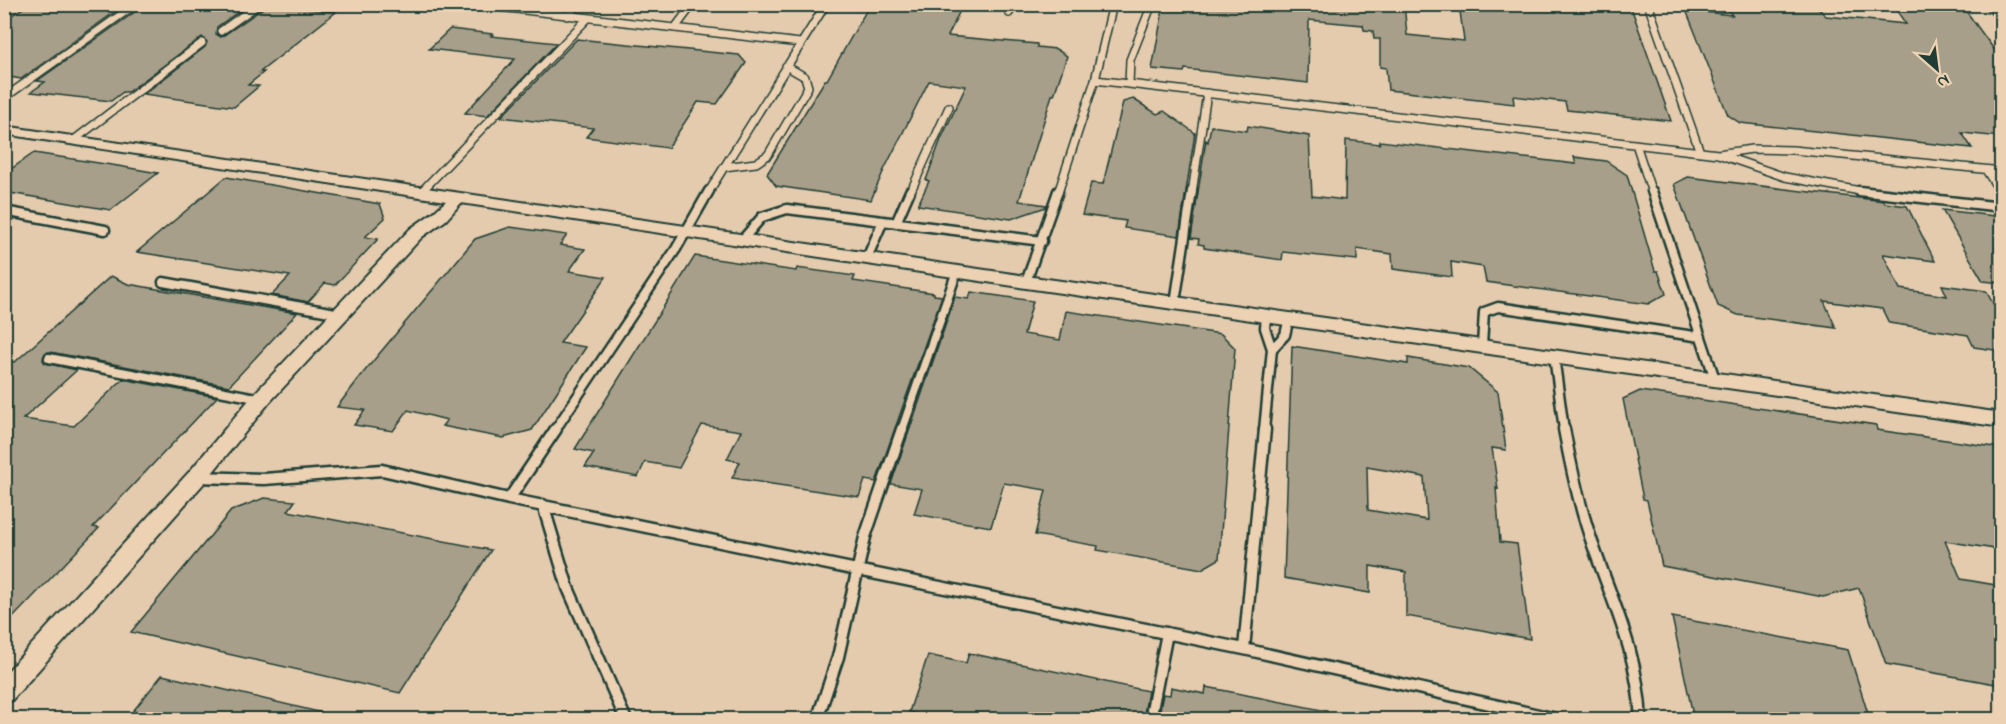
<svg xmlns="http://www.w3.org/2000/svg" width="2006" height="724" viewBox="0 0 2006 724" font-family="'Indie Flower',sans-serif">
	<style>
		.building { fill: #a79f89; stroke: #1f3d34; stroke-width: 1.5; fill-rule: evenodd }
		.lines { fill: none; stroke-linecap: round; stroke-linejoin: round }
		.service-far2-casing { stroke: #1f3d34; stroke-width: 10 }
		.service-far1-casing { stroke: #1f3d34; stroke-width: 13 }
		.service-casing { stroke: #1f3d34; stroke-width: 15 }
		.minor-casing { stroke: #1f3d34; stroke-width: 4 }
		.service-far2 { stroke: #ecd1b3; stroke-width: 7 }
		.service-far1 { stroke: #ecd1b3; stroke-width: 8 }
		.service { stroke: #ecd1b3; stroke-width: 10 }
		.minor { fill: #ecd1b3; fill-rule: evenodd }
	</style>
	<rect width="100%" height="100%" fill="#e4cbae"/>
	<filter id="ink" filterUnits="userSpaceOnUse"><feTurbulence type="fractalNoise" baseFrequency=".0167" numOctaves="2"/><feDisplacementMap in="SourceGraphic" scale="12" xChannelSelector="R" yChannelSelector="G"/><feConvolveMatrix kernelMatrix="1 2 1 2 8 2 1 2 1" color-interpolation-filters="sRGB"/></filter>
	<g filter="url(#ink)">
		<!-- building -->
		<path class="building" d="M29,4H126L21,79L4,76V20Z
			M142,4H249L217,27L216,34L221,37L262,9L265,4L336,12L260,72H264L248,85L259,86L234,107L144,94L205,47L207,42L202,37L128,92H123L111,101L31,92L45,82L37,81L139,9Z
			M870,4H963L948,36L1037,44V47L1056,49L1067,56L1054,95H1052L1019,201L1046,205V207L1011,219L918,205L929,181L926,180L941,139L966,86L929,81L883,172L871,200L776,186L767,174L825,80H827Z
			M1164,4H1404L1407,35L1464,41L1459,4H1623L1632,10L1671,121L1567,110L1565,102L1513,96L1514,104L1388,90L1386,68L1380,67V39H1374L1373,31L1364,30L1363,25L1309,20L1308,83L1185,69L1184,72L1152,69Z
			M1723,4H1814L1826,16L1906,24L1894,7L1944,12L1939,4H1961L2001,59V137L1962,133L1972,148L1740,123L1728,115L1686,10L1732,15Z
			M450,29L493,34L491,36L557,43L487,116L465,113L515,59L429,49Z
			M577,39L739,55L746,63L717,104L698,102L668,148L586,137L593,128L501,117Z
			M1133,99L1157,114L1164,111L1195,133L1179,236L1124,228L1126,221L1082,215L1091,183L1103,184L1123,102Z
			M1211,126L1247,131L1248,126L1309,136L1312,196L1345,200L1346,140L1380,144V141L1576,164L1574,157L1606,161L1627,175L1655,271H1658L1666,294L1648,304L1486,282L1483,267L1451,262L1452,277L1393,269L1392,254L1357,249V260L1283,252L1282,260L1204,248V245L1198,244L1199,239L1191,238L1206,140L1208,142Z
			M34,153L118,166L158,173L111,210L4,192V174Z
			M226,177L380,204L385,218L365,237L378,239L335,285L325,283L308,302L272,295L290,276L137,252Z
			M1688,177L1884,201L1885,203L1907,206L1935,261L1883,254L1900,289L1947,296L1942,285L1986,291L2001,318V351L1974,347L1968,335L1889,323L1882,309L1824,301L1836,328L1738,315L1718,306L1674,184Z
			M1942,210L1995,216L2001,227V283L1983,281Z
			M510,227L567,235L560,245L585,249L569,271L606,277L560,343L586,347L532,430L503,438L442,426L447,420L408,410L393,431L354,425L365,410L337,407L364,372L475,239Z
			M695,256L796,271L797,268L855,276L853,281L934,293V295L942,296L876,482L865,480L859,497L732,478L740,462L727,459L741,431L702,425L679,468L645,462L638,477L585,467L594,453L575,449Z
			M111,276L128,284L297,313L229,386L50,352L45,353L43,360L45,363L77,370L23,419L74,426L123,379L217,397L93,527L99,528L4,627V360L15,362Z
			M971,292L1033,301L1024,334L1060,340L1066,311L1221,334L1235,348L1219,559L1202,569L1097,550L1098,546L1035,535L1046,490L1004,483L991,527L914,514L922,489L891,484L955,297L969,299Z
			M1292,346L1408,364V358L1469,368L1498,392L1506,450L1492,448L1498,489L1496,488L1500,542L1517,544L1530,639L1406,616V572L1370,566V593L1284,578ZM1367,467L1424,477L1427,520L1368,510Z
			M1640,391L1876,425L1877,430L2001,448V550L1945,541L1961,579L2001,586V685L1886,664L1859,588L1823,597L1662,566L1647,500L1643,499L1623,399Z
			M264,498L295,501L288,511L491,550L400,693L131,632L231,511Z
			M1672,617L1848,650L1870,720H1694Z
			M969,653L1148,691L1143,720H942L909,712L928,655L966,663Z
			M162,675L323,713L322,720H126Z
			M1171,687L1205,694L1206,687L1327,711V720H1158L1163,694L1170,695Z"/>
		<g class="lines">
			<defs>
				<path id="service-far2" d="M474,4L800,43
					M1099,4L1113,6
					M1648,4L1700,152
					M1987,4L2002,19
					M1009,13L1014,4
					M567,16L578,4
					M675,28L693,4
					M221,31L259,4
					M1095,80L1718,154L1785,177L1871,193
					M1129,84L1130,60L1152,4
					M4,98L136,4
					M74,140L202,43
					M1636,144L1652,193
					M1718,154L1752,149L1793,150L2002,171
					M724,167L756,163L768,155L808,87L805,77L786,66
					M1986,170L2001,193
					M421,192L588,18
					M708,193L826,4
					M910,193L949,107
					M1058,193L1095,80L1113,4
					M1192,193L1207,93"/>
				<path id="service-far1" d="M1652,191L1715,379
					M1859,191L2002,207
					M2000,191L2002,194
					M4,211L105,230
					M896,223L910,191
					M743,239L762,217L787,209L1042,241
					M867,258L883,221
					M163,282L341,314
					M1026,282L1058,191
					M1175,303L1192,191
					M1482,346L1484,312L1498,307L1701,337
					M1272,349L1285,335L1289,318
					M1554,356L1564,430
					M49,358L261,399
					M555,430L676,249L709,191
					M902,430L957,271
					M1264,430L1272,349L1265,328L1266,315"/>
				<path id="service" d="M1564,429C1570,462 1577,495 1587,527C1609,597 1637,644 1641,720
					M197,477L264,479L382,470L509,499L1244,649L1561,720
					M509,499L556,429
					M543,505L568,588L626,720
					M1244,649L1265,429
					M817,720L838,657L865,537L902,429
					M1150,720L1167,633"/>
				<path id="minor" d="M4,126L1026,276L2002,413V427L1026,288L461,203L446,220L422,237L268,404L204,483L12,700L4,703V675L190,471L254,394L410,229L434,212L446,201L4,134Z"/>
			</defs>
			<!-- service-far2 casing -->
			<use href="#service-far2" class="service-far2-casing"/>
			<!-- service-far1 casing -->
			<use href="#service-far1" class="service-far1-casing"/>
			<!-- service casing -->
			<use href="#service" class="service-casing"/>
			<!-- minor casing -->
			<use href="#minor" class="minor-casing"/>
			<!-- service-far2 -->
			<use href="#service-far2" class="service-far2"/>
			<!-- service-far1 -->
			<use href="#service-far1" class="service-far1"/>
			<!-- service -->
			<use href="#service" class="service"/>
			<!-- minor -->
			<use href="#minor" class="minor"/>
		</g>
	</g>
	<!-- margin -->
	<rect width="2006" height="724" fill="none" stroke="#ecd1b3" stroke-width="24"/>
	<rect x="12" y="12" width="1982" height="700" fill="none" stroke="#1f3d34" stroke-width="2" filter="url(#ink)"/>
	<!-- north arrow -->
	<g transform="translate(1937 69) rotate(152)" stroke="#ecd1b3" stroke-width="4.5" paint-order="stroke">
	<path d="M0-4.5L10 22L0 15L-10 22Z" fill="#1f3d34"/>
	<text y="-9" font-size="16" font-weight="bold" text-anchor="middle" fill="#1f3d34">N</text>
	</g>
</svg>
